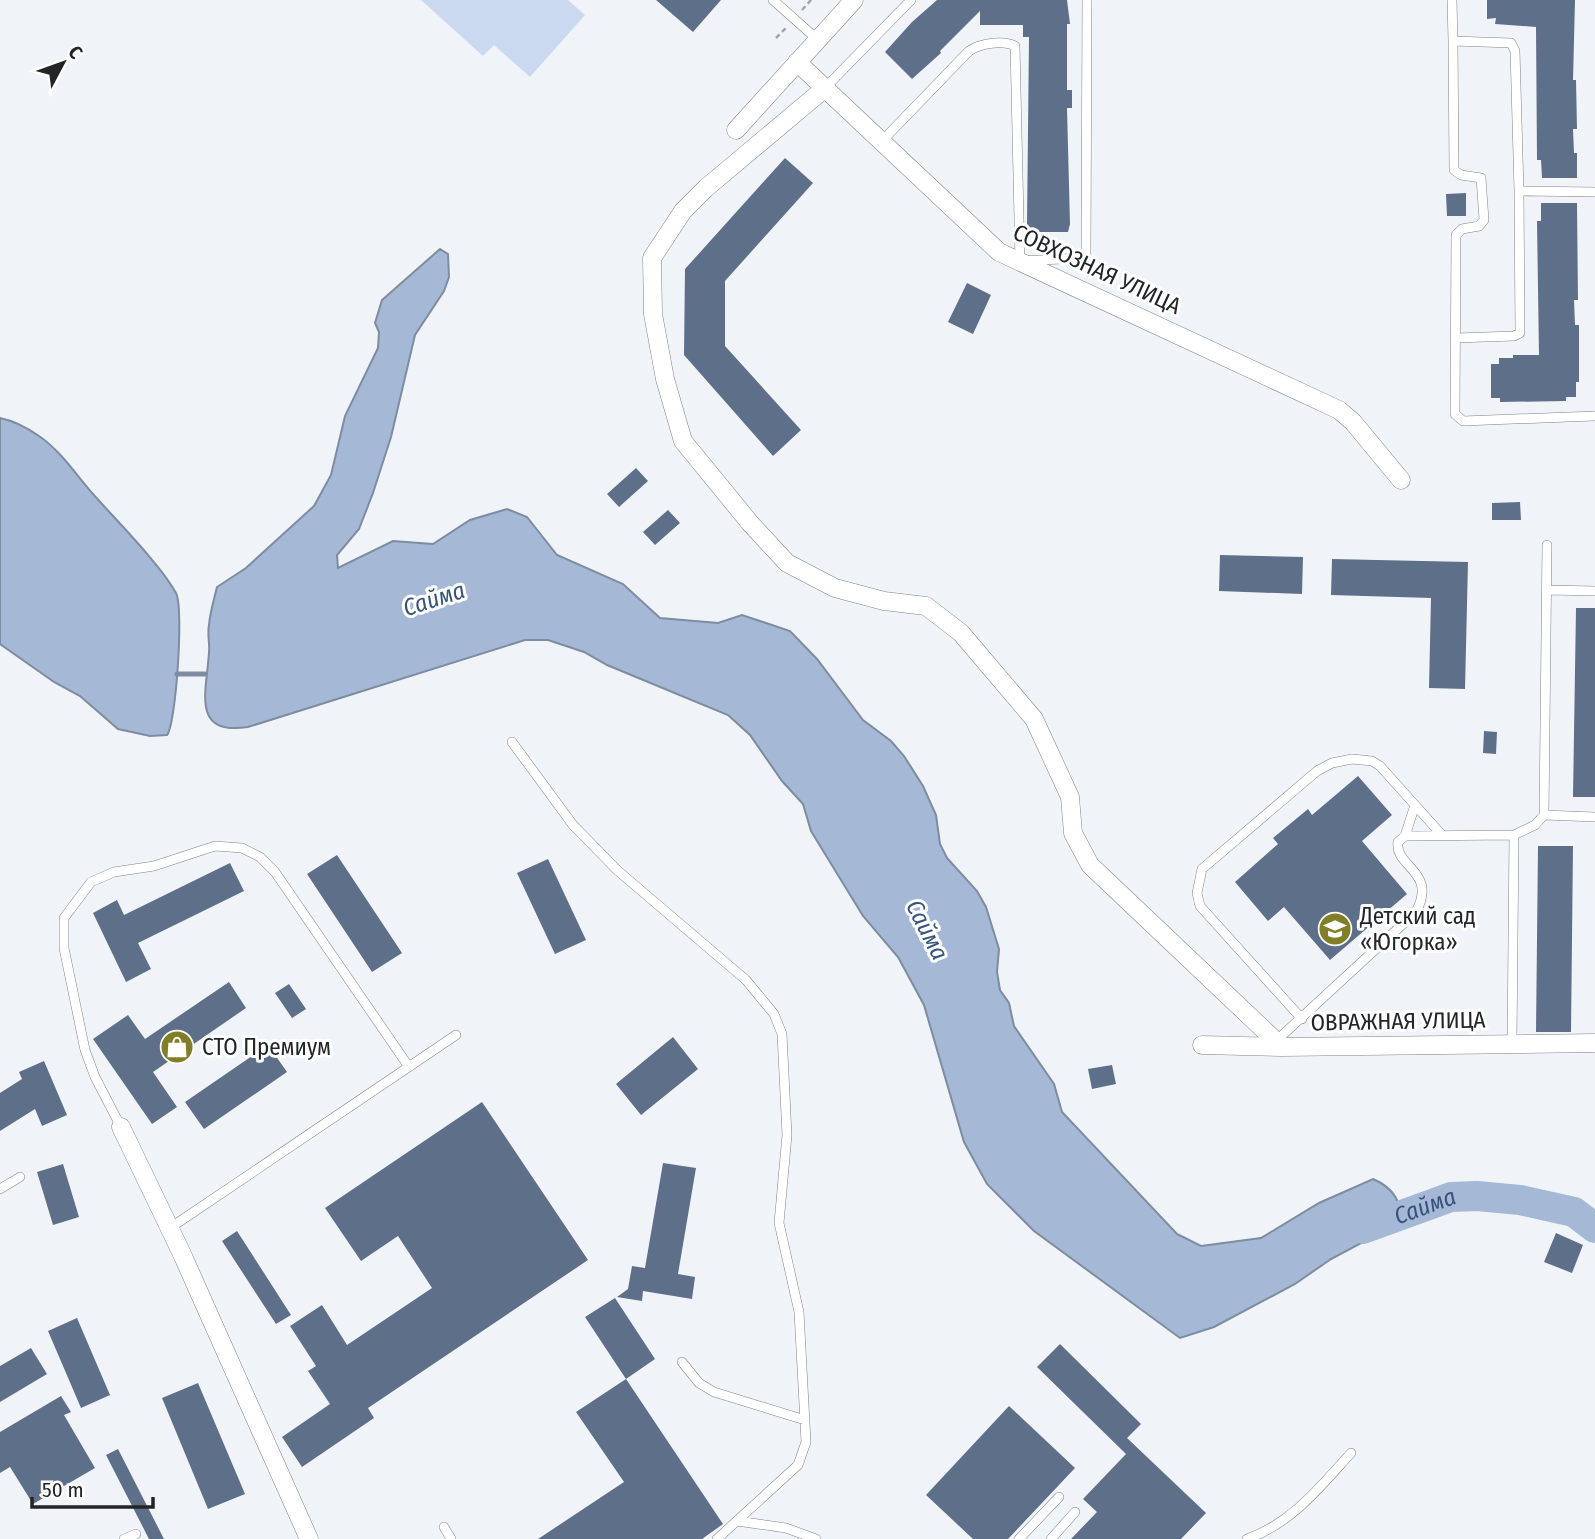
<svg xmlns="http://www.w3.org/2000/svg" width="1595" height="1539" viewBox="0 0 1595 1539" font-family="'Fira Sans Condensed',sans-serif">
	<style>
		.green { fill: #cad9f0 }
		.water { fill: #a5b8d5; stroke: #7e8ca0; stroke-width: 2 }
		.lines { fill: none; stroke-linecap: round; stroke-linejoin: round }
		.stream { stroke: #7e8ca0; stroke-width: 5 }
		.river { stroke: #a5b8d5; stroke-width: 30 }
		.building { fill: #5e6f8a }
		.lane-casing { stroke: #7f8287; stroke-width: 10 }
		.street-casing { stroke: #7f8287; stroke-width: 19 }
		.path { stroke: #a2a5a9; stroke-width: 2.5; stroke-dasharray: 5 3.5; stroke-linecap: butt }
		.lane { stroke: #fff; stroke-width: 9 }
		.street { stroke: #fff; stroke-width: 18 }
		.labels { text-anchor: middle; stroke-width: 6; stroke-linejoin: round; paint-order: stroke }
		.street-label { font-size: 23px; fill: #232426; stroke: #fff }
		.poi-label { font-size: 23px; fill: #232426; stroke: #fff; text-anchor: start }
		.water-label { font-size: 24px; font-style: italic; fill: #37527c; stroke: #fff }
	</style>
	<rect width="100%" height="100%" fill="#f0f4f9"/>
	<!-- green -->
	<path class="green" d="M421,0H568L585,15L530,77L494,45L483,56Z"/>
	<!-- water -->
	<path class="water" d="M440,249L448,254L449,277L444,291L415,335L391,437L373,493L359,529L337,555L338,568L393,541L433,544L470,520L507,509L527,517L557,555L623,584L660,618L718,623L742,615L790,631L817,659L863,720L891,741L904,756L923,786L936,815L940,844L947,858L977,891L986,907L999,949L997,972L1000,990L1009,1003L1014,1026L1054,1084L1062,1112L1177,1234L1201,1246L1261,1238L1319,1203L1373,1179C1392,1187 1405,1203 1397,1224L1331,1259L1295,1284L1214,1327L1180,1338L1034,1231L987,1184L964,1142L924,1005L898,957L863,916L811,831L803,804L782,781L750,735L728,715L607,665L584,652L548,640H525L248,727C190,736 207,690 209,652C210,643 207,634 209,625C210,612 214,600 217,587L246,568L314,506L331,475L345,416L378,348L379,332L375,323L382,300Z
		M0,418C15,421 26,427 39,436C61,451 76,475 93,494C116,520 160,564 176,593C184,608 176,724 167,735L150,736L118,729L80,696L54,682L0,644Z"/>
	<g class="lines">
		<!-- stream -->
		<path class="stream" d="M177,674H205"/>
		<!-- river -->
		<path class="river" id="s1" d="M1363,1229L1451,1197L1477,1196L1520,1200L1574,1212L1595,1228"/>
	</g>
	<!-- building -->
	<path class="building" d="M656,0H721L693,32Z
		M937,0H1067L1070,24H1067V90H1072V108H1067L1070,224L1068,232H1029L1027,224L1029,37H1023V25H980V11L940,51L941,53L912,79L885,52L912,22Z
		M1487,0H1575L1573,80H1576L1577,129H1573L1574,153H1577V178H1542L1541,160H1537L1536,27L1495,24L1496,18L1487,19Z
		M785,158L813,183L725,281V346L801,430L773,456L684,355L685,269Z
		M1466,193V216H1447L1446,194Z
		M1541,203H1577L1578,300H1574L1575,325H1579V382H1576V397H1566V401L1500,402V398H1491V364H1499V358H1513V355H1539L1537,221H1541Z
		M967,283L991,295L973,334L948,322Z
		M636,468L648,481L619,507L607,494Z
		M1520,502L1521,520H1492V503Z
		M668,510L680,523L655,545L643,532Z
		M1220,555L1303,557L1302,594L1219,591Z
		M1332,559L1468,562L1465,689L1429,688L1431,598L1331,595Z
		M1576,608H1595V797H1573Z
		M1484,731L1497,732L1496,754L1483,753Z
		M1358,776L1392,815L1362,841L1407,894L1330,960L1284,907L1268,921L1235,882L1278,844L1273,838L1308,809L1312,815Z
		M1538,846H1573L1571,1032H1536Z
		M337,855L402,953L372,972L307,874Z
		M548,859L586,940L555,954L517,873Z
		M230,863L244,891L138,943L151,969L126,982L93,913L117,900L124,915Z
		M229,982L246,1008L153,1072L177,1107L152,1124L93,1039L128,1015L145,1039Z
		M289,984L306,1009L292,1018L275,993Z
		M673,1037L698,1069L641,1115L616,1084Z
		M268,1045L287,1072L204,1129L185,1102Z
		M44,1061L67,1115L42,1126L35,1109L0,1131V1093L22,1079L19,1072Z
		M1112,1065L1116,1084L1092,1089L1088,1069Z
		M482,1102L588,1260L368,1408L374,1418L302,1467L282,1437L330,1404L308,1371L316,1366L290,1326L322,1305L347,1345L432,1288L398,1236L361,1261L325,1208Z
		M663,1163L696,1168L678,1274L695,1277L692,1299L643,1291L642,1301L617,1297L628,1289L632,1266L645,1268Z
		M63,1164L79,1217L53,1225L37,1172Z
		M237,1231L291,1315L276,1324L222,1241Z
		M1556,1233L1583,1245L1572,1273L1544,1262Z
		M615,1298L655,1359L626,1379L585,1317Z
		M77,1318L110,1395L81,1408L48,1331Z
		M1060,1344L1141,1424L1127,1438L1206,1513L1181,1539H1071L1097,1512L1083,1499L1126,1454L1037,1367Z
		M31,1348L47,1374L0,1402V1366Z
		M626,1379L723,1524L702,1539H538L624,1482L576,1412Z
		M198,1383L245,1494L208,1509L162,1398Z
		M61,1396L71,1412L64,1415L95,1468L33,1504L10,1467L0,1473V1432Z
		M1009,1406L1075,1468L1008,1539H973L926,1495Z
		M118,1449L164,1539H149L106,1455Z"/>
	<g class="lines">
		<defs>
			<path id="lane" d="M773,0L818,40
				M1452,0L1453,41L1511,43L1515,51L1519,191L1595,192
				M1453,41L1454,170L1461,175L1481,178L1484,220L1479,226L1462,229L1456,235L1455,414L1463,421L1595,416
				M824,89L911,0
				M881,142L969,51C981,43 1003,40 1015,46L1020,261L1081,258L1086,253L1087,0
				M1456,338L1514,336L1520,333L1519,191
				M1548,590L1595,591
				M512,742L573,825L617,870L746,980L774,1014L782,1034L787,1135L779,1223L799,1312L806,1442L798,1465L717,1539
				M1415,805L1441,834
				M1544,815L1547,545
				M1302,1019L1200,906L1197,893L1202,869L1317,771L1332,763L1352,759L1372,761L1380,766L1415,805L1405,836
				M1276,1041L1416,912C1438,871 1394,867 1398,842L1405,836L1514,835
				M1512,1043L1514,835L1535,825L1544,815L1595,817
				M121,1127L95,1077L85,1050L64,948V918L91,882L114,872L154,866L215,846L242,848L260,857L275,872L409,1067
				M0,1189L20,1177
				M170,1228L456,1035
				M682,1362L699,1383L714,1392L805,1420
				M737,1521L786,1528L816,1539
				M444,1527L451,1539
				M124,1539L136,1534
				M1019,1539L1059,1497
				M1051,1539L1075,1512
				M1247,1539C1292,1523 1320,1487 1351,1453"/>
			<path id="street" d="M797,62L999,252L1339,410L1353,422L1401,480
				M824,89L706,188L683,211L652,258L653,314L665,379L683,441L750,523L787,563L835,588L884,601L926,606L961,633L1034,719L1070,797L1073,833L1090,865L1282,1047
				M736,130L854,0
				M1202,1045L1282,1047L1595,1043
				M121,1127L182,1254L309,1539"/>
		</defs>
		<!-- lane casing -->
		<use href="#lane" class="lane-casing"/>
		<!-- street casing -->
		<use href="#street" class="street-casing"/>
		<!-- path -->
		<path class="path" d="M802,10L811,0
			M776,38L786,28"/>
		<!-- lane -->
		<use href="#lane" class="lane"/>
		<!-- street -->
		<use href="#street" class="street"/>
	</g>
	<!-- icons -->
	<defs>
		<symbol id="school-disc" viewBox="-11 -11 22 22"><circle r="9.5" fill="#807f27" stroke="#fff"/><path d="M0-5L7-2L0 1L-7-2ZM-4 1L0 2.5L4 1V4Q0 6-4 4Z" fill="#fff"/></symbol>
		<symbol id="shop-disc" viewBox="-11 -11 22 22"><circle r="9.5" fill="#807f27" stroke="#fff"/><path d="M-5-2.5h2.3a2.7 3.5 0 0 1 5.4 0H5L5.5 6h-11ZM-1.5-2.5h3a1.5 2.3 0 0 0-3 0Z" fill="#fff"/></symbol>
	</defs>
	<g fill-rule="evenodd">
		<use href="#school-disc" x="1316" y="910" width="38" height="38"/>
		<use href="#shop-disc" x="158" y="1028" width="38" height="38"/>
	</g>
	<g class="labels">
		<!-- street labels -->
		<g class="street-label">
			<text transform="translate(1097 269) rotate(25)" y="8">СОВХОЗНАЯ УЛИЦА</text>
			<text transform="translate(1398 1021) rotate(-1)" y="8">ОВРАЖНАЯ УЛИЦА</text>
		</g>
		<!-- poi labels -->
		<g class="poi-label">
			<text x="1360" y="924">Детский сад<tspan x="1360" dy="26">«Югорка»</tspan></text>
			<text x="202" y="1055">СТО Премиум</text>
		</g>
		<!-- water labels -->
		<g class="water-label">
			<text transform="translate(434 599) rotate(-18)" y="8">Сайма</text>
			<text transform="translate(927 930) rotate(63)" y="8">Сайма</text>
			<text dy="8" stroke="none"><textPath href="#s1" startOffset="66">Сайма</textPath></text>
		</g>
	</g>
	<!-- north arrow -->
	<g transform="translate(63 63) rotate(49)" stroke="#ffffff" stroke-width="5" paint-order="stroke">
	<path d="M0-5L12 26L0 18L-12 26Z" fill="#232426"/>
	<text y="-10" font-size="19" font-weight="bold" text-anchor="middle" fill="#232426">С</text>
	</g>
	<!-- scale -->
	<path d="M32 1497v10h121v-10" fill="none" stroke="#232426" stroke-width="3.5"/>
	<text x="42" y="1497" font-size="21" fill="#232426" stroke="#ffffff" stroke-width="5" paint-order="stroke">50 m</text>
</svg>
